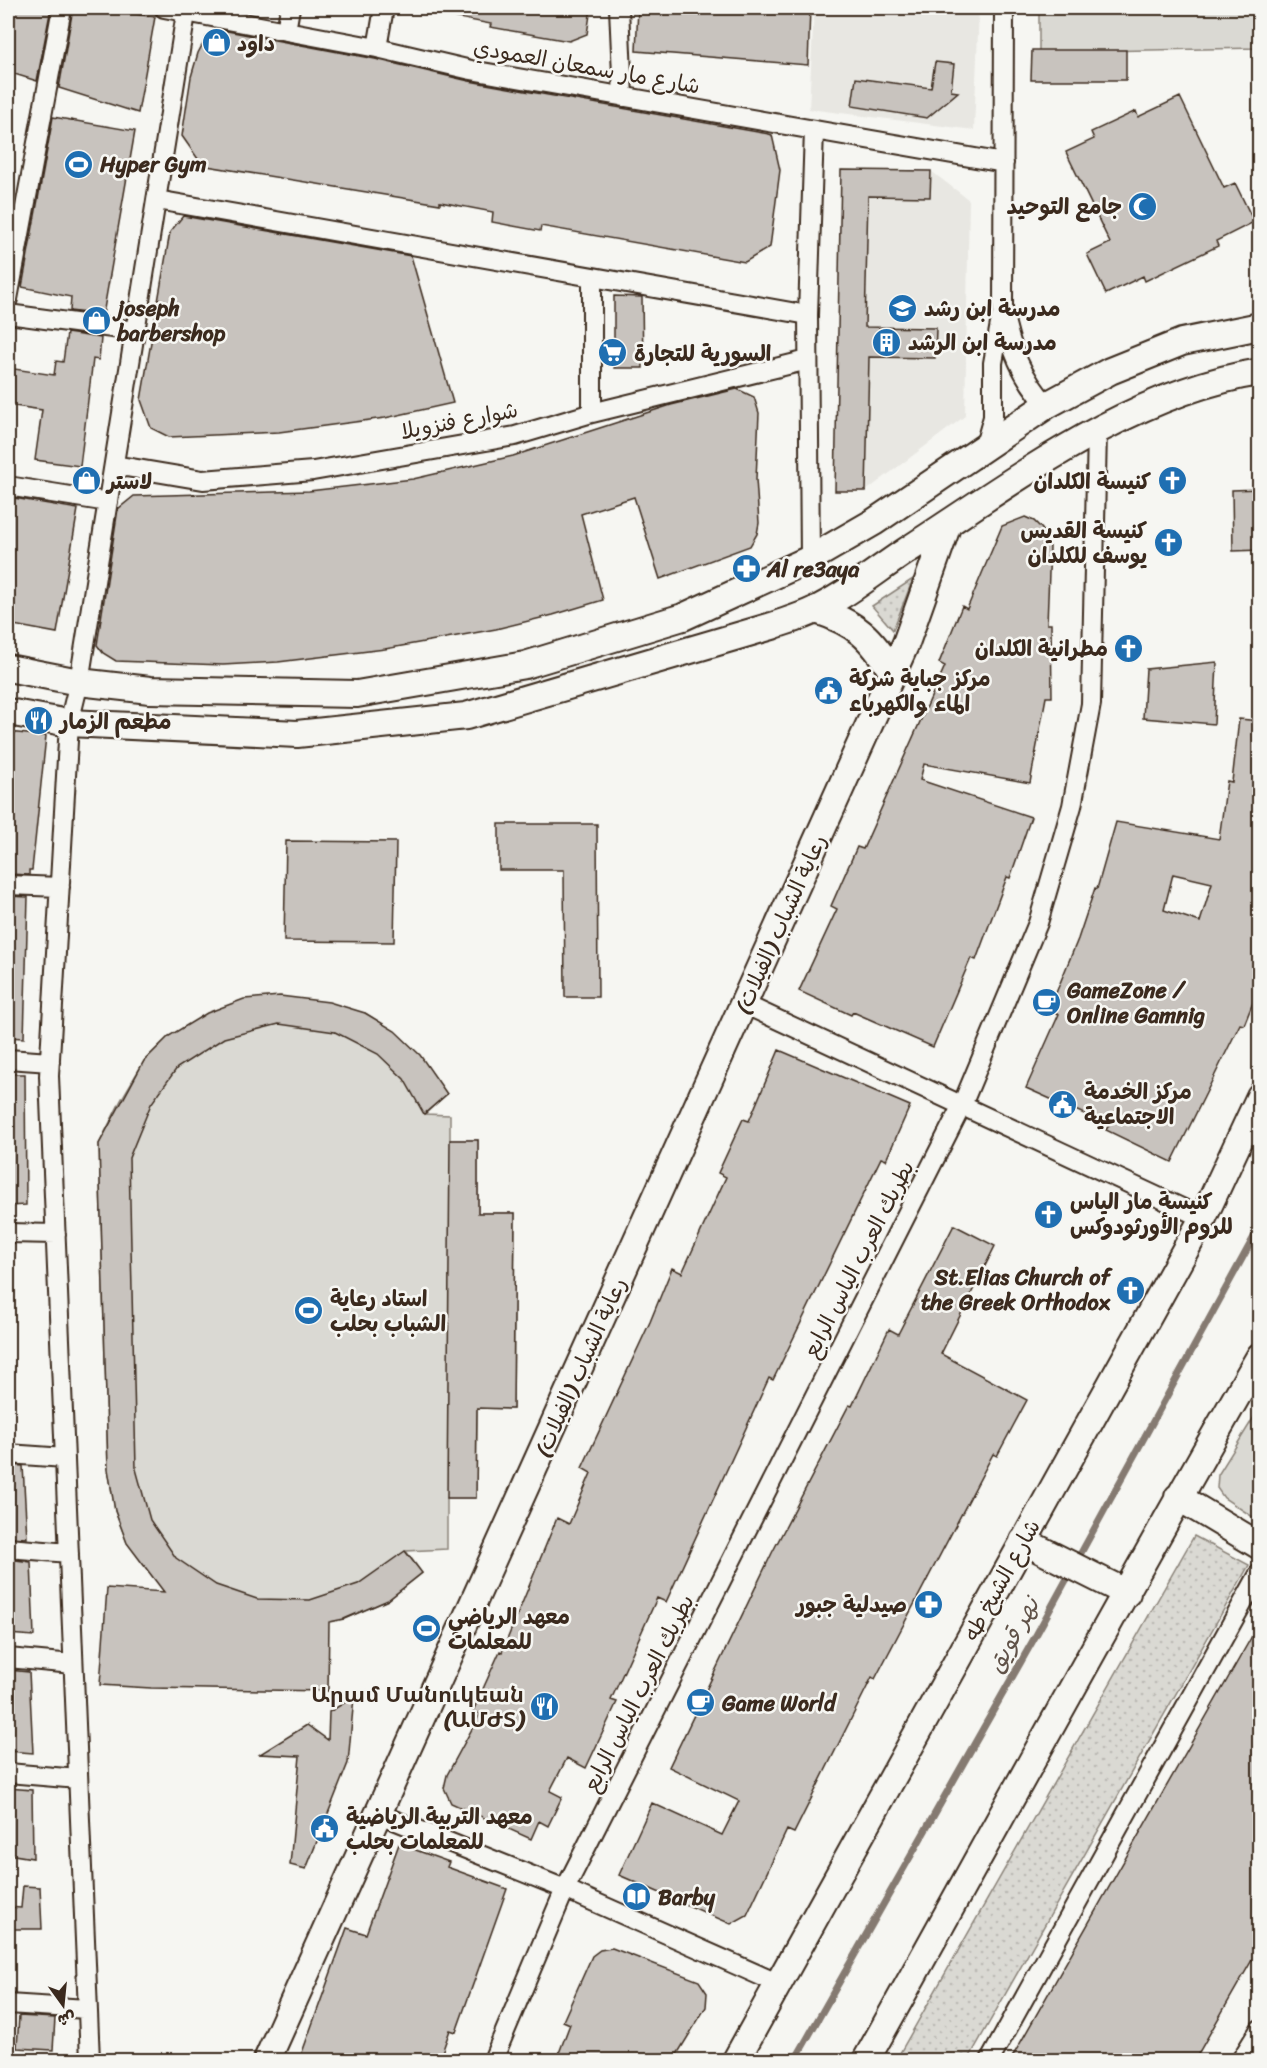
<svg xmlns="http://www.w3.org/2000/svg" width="1267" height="2068" viewBox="0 0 1267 2068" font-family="Sriracha,'Playpen Sans Arabic','Noto Sans Armenian',sans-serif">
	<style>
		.built { fill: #e8e7e2 }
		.grass { fill: url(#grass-dots); stroke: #8a8278; stroke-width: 1.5 }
		.park { fill: #dad9d3; stroke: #8a8278; stroke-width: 1.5 }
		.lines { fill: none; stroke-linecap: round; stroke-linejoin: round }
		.stream { stroke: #857a71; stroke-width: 7 }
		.building { fill: #c8c3be; stroke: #3b2a1e; stroke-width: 1.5; fill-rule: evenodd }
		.minor-casing { stroke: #3b2a1e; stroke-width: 22 }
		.secondary-casing { stroke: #3b2a1e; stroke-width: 30 }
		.minor { stroke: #f6f6f2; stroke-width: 18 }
		.secondary { stroke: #f6f6f2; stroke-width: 26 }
		.labels { text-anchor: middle; stroke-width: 5; stroke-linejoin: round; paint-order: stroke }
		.poi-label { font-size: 22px; font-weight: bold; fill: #3b2a1e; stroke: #f6f6f2; text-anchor: start }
		.street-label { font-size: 22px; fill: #3b2a1e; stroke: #f6f6f2 }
		.water-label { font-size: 24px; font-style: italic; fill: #605248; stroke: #f6f6f2 }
	</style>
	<defs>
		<pattern id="grass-dots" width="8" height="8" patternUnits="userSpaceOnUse" patternTransform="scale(1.5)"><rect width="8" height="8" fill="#dad9d3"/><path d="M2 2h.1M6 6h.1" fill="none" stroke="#bcbab5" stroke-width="1.8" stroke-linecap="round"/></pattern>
	</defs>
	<rect width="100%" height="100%" fill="#f6f6f2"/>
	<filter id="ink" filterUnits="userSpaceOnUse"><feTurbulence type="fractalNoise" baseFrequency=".0167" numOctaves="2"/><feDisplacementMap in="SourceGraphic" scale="12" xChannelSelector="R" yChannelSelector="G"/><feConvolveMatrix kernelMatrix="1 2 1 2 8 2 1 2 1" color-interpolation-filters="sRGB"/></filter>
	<g filter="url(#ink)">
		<!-- built -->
		<path class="built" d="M814,8H979L974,130L809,109Z
			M841,170L931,171L969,200L965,416L866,491H835Z"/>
		<!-- grass -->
		<path class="grass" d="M913,579L893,630L872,606Z
			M1194,1536L1249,1565L968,2060H896Z"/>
		<!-- park -->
		<path class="park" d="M1039,8H1259V48L1039,52Z
			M365,1013C405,1037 421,1056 447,1094L425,1114L450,1115V1140H478V1213H515L513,1409L477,1408L476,1498H447V1549L406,1551L422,1573L388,1600L344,1619L183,1599L153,1577L127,1543L115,1511L108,1469L99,1144L121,1100L144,1061L169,1036Z
			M1259,1409V1521L1224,1498L1217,1488L1218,1475Z"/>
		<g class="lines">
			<!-- stream -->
			<path class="stream" d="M795,2060L1035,1637L1260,1226"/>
		</g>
		<!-- building -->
		<path class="building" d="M11,8H51L37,81L8,72Z
			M73,8H96L155,17L138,113L59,88Z
			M454,8H591L587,34L569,41L490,27L491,24L453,17Z
			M638,8H810L808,65L636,51Z
			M222,30L375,59L469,81L769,134L772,135L780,170L770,247L745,262L541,226L540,231L492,222L493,212L440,202V204L391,196L207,166L198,159L182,136L191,77L198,53L207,36Z
			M1032,50H1126V80H1031Z
			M935,62L954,64L951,91L958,92L927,118L852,106L856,78L931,88Z
			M1180,97L1224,188L1235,183L1254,222L1216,241L1218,246L1145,281L1143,276L1106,294L1087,254L1110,243L1066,152L1094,139L1091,132L1136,111L1138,117Z
			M53,117L135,131L103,315L70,311L71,297L22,287Z
			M841,170L931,171L930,197L868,196L865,327L936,328L935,358L869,357L866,491H835Z
			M183,216L411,256L453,403L385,418L279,432L169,437L151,428L141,400L170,232Z
			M614,296L642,297L643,368H614Z
			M67,333L101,338L99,360L93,359L80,466L35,460L42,410L8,405V368L54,375L56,361L63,362Z
			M737,389L754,397L759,413L756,479L759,523L757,534L750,546L660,579L634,497L581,514L603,600L553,615L496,629L385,649L278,662L223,665L116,661L103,653L97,645L118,509L134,496L309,491L413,479L513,456L671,405Z
			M1260,489V550L1233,551L1232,490Z
			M8,497L78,509L57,633L8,624Z
			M1025,517L1034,521L1042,529L1050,547L1047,624H1051L1052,697H1046L1030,783L924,764L920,780L1031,817L1010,878L1007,877L976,960L971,958L933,1047L853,1012L851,1015L799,991L837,909L831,906L857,847L863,849L945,666L939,663L962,606L967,609L1002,526Z
			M1217,662L1214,724L1143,718L1146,669Z
			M1239,719L1260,721V985L1244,1025L1240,1024L1172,1162L1106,1130L1109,1125L1026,1088L1059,1014L1049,1010L1078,939L1095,888L1097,889L1116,822L1219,839L1227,781L1232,782ZM1173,874L1212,883L1200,922L1164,910Z
			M8,732L46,736L32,870H29V875L8,874Z
			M499,824H597L598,997H565L564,870H499Z
			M286,841L396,842L394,942L284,941Z
			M8,896L28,897L24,1038L8,1037Z
			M280,996L329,1002L365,1013L395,1031L420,1055L447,1094L424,1114L404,1079L378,1054L335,1032L279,1024L224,1038L177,1068L151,1104L129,1158L136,1469L150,1520L176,1558L216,1585L257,1599L310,1600L358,1584L405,1551L422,1573L388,1600L344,1619L329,1622L328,1691L151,1688L100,1685L107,1588L164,1592L127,1543L115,1511L108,1469L99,1144L144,1061L169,1036L207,1013L244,999Z
			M779,1050L910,1106L886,1160L881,1158L773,1380L769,1378L666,1602L657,1598L611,1700L617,1702L586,1768L567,1758L550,1791L562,1797L548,1826L539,1821L531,1839L451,1803L444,1788L447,1775L480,1714L473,1711L500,1651L502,1652L557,1518L569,1524L591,1473L582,1468L650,1322L672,1268L682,1273L726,1177L718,1173L743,1119L749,1121Z
			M8,1074H25L26,1205L8,1206Z
			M450,1140H478V1213H515L513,1409L477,1408L476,1498H447Z
			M954,1225L995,1246L941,1354L1027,1400L997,1456L993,1454L875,1679L872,1677L794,1833L787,1830L747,1915L731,1924L619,1875L652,1803L722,1835L739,1801L669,1767L772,1553L849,1405L852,1406L889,1329L898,1334Z
			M8,1465L23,1466L27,1538L8,1537Z
			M8,1559L31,1562L34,1636L8,1634Z
			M1260,1622V1946L1194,2061H1010Z
			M8,1670L29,1672L33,1753L8,1751Z
			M354,1697L348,1763L306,1869L290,1865L300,1756L260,1754L307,1725L328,1740L329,1712Z
			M8,1788L32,1790L33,1858L8,1854Z
			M399,1844L449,1862L447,1867L507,1889L456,2032L450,2030L439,2061H299L347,1928L366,1934Z
			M23,1886L40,1887L42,1929H8V1907L21,1908Z
			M612,1948L699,1981L707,1993L706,2007L673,2061H556L570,2024L563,2021L592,1956L600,1950Z
			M19,2016L55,2018L53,2050L17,2048Z"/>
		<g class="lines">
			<defs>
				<path id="minor" d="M164,8L377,48L471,70L1004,163
					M619,8L623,97
					M1004,8L1003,310C1010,348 1021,376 1047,405
					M286,31L290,8
					M377,48L384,8
					M157,200L808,315
					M8,299L62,8
					M8,314L135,331
					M592,413V277
					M985,445L993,417V363L1001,318
					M114,465L203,480L313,471L515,436L592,413L808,360
					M8,486L108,502
					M810,559L808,315L814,130
					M8,885L60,887
					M744,1004L1203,1218
					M8,1059L50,1062
					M8,1233L56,1234
					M8,1454L65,1458
					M8,1548L69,1553
					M8,1658L73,1664
					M8,1773L78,1779
					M379,1814L565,1889L777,1983
					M8,2004L87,2009
					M90,2060L49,1076L69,723L79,682L186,13
					M493,2060L565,1889L962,1105L1038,923L1072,806L1091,704L1097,432
					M990,2060L1260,1572
					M1241,2060L1260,2029"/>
				<path id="secondary" d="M816,610C856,623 871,637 893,673
					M8,668L79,682L150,690L357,694L525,665L683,617L810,559L874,522L1047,405L1110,371L1182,342L1260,326
					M8,712L69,723L297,734L466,716L772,626C786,621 801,617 815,610C847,595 877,570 906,551C1013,482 1130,392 1260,372
					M1178,1497L1260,1546
					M1023,1541L1127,1593
					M267,2060L906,643L948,524
					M736,2060L1203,1218L1260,1096
					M866,2060C997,1826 1125,1589 1260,1356"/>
			</defs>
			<!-- minor casing -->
			<use href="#minor" class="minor-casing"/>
			<!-- secondary casing -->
			<use href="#secondary" class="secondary-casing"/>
			<!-- minor -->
			<use href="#minor" class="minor"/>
			<!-- secondary -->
			<use href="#secondary" class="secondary"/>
		</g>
	</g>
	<!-- icons -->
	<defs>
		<symbol id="shop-disc" viewBox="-11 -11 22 22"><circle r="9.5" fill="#1f6fb2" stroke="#f6f6f2"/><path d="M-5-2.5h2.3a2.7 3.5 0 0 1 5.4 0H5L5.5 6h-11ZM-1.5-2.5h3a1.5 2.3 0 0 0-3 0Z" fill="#fff"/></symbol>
		<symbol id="stadium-disc" viewBox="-11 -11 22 22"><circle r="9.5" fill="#1f6fb2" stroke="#f6f6f2"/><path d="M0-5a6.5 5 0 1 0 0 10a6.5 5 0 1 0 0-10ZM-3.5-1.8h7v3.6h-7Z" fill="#fff"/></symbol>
		<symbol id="mosque-disc" viewBox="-11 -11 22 22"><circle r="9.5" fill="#1f6fb2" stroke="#f6f6f2"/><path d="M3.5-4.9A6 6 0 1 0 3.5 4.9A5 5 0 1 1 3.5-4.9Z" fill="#fff"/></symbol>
		<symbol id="school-disc" viewBox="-11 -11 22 22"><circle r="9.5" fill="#1f6fb2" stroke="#f6f6f2"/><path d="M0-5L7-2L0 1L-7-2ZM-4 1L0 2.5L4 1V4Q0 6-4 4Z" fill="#fff"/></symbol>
		<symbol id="building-disc" viewBox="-11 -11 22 22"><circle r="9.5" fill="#1f6fb2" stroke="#f6f6f2"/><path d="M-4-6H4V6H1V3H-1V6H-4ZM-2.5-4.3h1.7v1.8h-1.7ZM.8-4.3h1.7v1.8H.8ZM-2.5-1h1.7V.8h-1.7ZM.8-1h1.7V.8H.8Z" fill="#fff"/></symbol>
		<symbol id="supermarket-disc" viewBox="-11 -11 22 22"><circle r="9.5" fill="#1f6fb2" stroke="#f6f6f2"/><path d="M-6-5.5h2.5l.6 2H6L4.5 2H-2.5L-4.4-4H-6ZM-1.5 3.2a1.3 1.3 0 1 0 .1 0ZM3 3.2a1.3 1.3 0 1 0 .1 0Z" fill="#fff"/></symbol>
		<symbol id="church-disc" viewBox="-11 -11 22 22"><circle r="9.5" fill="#1f6fb2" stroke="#f6f6f2"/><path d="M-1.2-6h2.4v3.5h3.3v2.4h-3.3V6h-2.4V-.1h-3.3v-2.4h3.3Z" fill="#fff"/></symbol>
		<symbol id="pharmacy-disc" viewBox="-11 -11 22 22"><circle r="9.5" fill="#1f6fb2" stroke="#f6f6f2"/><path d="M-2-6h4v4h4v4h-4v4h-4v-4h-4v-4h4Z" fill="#fff"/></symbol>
		<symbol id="civic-disc" viewBox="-11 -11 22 22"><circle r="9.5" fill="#1f6fb2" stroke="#f6f6f2"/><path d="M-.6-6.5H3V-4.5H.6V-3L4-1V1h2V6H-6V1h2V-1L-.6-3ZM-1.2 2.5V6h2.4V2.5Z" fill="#fff"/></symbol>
		<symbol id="restaurant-disc" viewBox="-11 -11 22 22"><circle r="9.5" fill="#1f6fb2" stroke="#f6f6f2"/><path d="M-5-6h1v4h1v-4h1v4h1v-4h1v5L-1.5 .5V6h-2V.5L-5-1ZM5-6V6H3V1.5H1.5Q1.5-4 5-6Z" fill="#fff"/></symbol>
		<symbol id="cafe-disc" viewBox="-11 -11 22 22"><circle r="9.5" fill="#1f6fb2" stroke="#f6f6f2"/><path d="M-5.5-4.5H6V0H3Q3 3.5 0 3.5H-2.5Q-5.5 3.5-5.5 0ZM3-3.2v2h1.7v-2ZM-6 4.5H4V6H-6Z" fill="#fff"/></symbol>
		<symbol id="library-disc" viewBox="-11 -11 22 22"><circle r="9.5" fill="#1f6fb2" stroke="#f6f6f2"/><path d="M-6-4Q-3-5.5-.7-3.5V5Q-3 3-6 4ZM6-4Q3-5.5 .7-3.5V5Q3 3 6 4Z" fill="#fff"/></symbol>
	</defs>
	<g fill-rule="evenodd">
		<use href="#shop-disc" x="200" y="26" width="33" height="33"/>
		<use href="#stadium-disc" x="62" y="148" width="33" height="33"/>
		<use href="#mosque-disc" x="1126" y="190" width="33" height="33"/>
		<use href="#school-disc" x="886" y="292" width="33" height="33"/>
		<use href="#shop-disc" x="80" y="304" width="33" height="33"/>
		<use href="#building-disc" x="870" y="326" width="33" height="33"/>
		<use href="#supermarket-disc" x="596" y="336" width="33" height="33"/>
		<use href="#shop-disc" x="70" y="464" width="33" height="33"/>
		<use href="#church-disc" x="1156" y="464" width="33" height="33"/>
		<use href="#church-disc" x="1152" y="526" width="33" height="33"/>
		<use href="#pharmacy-disc" x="730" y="552" width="33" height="33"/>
		<use href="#church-disc" x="1112" y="632" width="33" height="33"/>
		<use href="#civic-disc" x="812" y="674" width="33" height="33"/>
		<use href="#restaurant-disc" x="22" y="704" width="33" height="33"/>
		<use href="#cafe-disc" x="1030" y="986" width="33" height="33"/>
		<use href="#civic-disc" x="1046" y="1088" width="33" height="33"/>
		<use href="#church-disc" x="1032" y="1198" width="33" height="33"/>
		<use href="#church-disc" x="1114" y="1274" width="33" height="33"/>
		<use href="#stadium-disc" x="292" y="1294" width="33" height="33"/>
		<use href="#pharmacy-disc" x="912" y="1588" width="33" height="33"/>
		<use href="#stadium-disc" x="410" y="1612" width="33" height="33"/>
		<use href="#cafe-disc" x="684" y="1686" width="33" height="33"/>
		<use href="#restaurant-disc" x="528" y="1690" width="33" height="33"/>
		<use href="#civic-disc" x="308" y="1812" width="33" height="33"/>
		<use href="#library-disc" x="620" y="1880" width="33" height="33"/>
	</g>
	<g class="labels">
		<!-- poi labels -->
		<g class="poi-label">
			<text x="237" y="51">داود</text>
			<text x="100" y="172">Hyper Gym</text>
			<text x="1122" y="214" text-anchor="end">جامع التوحيد</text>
			<text x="117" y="316">joseph<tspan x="117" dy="25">barbershop</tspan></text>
			<text x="924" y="316">مدرسة ابن رشد</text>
			<text x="908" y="350">مدرسة ابن الرشد</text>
			<text x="634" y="361">السورية للتجارة</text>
			<text x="107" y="489">لاستر</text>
			<text x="1151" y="489" text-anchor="end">كنيسة الكلدان</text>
			<text x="1147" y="538" text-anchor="end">كنيسة القديس<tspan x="1147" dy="25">يوسف للكلدان</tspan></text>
			<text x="767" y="577">Al re3aya</text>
			<text x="1108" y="656" text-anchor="end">مطرانية الكلدان</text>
			<text x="849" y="686">مركز جباية شركة<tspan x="849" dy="25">الماء والكهرباء</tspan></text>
			<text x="60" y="729">مطعم الزمار</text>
			<text x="1067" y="998">GameZone /<tspan x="1067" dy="25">Online Gamnig</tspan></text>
			<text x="1084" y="1099">مركز الخدمة<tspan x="1084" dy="25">الاجتماعية</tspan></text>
			<text x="1070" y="1209">كنيسة مار الياس<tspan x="1070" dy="25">للروم الأورثودوكس</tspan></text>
			<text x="1110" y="1285" text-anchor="end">St.Elias Church of<tspan x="1110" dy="25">the Greek Orthodox</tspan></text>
			<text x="330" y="1306">استاد رعاية<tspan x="330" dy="25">الشباب بحلب</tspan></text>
			<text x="907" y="1612" text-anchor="end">صيدلية جبور</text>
			<text x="448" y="1624">معهد الرياضي<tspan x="448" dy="25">للمعلمات</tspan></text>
			<text x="524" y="1702" text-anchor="end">Արամ Մանուկեան<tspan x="524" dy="25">(ԱՄԺՏ)</tspan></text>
			<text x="722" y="1711">Game World</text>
			<text x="346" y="1824">معهد التربية الرياضية<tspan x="346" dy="25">للمعلمات بحلب</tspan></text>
			<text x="658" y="1905">Barby</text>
		</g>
		<!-- street labels -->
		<g class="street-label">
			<text transform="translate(587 66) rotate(10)" y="8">شارع مار سمعان العمودي</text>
			<text transform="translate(459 420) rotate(-11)" y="8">شوارع فنزويلا</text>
			<text transform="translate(780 924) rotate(-66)" y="8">رعاية الشباب (الفيلات)</text>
			<text transform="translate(858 1259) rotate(-63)" y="8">بطريك العرب الياس الرابع</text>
			<text transform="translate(580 1367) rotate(-66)" y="8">رعاية الشباب (الفيلات)</text>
			<text transform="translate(1001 1580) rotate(-61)" y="8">شارع الشيخ طه</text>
			<text transform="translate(638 1693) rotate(-63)" y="8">بطريك العرب الياس الرابع</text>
		</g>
		<!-- water labels -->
		<g class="water-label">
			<text transform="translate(1013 1635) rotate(-61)" y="8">نهر قويق</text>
		</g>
	</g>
	<!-- margin -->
	<rect width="1267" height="2068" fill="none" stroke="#f6f6f2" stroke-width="30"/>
	<rect x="15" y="15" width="1237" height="2038" fill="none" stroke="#3b2a1e" stroke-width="2" filter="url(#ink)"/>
	<!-- north arrow -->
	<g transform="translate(63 2005) rotate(165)" stroke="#f6f6f2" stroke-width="4.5" paint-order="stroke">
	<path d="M0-4.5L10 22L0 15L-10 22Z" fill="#3b2a1e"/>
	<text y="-9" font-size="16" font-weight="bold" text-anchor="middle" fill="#3b2a1e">ش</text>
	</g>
</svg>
